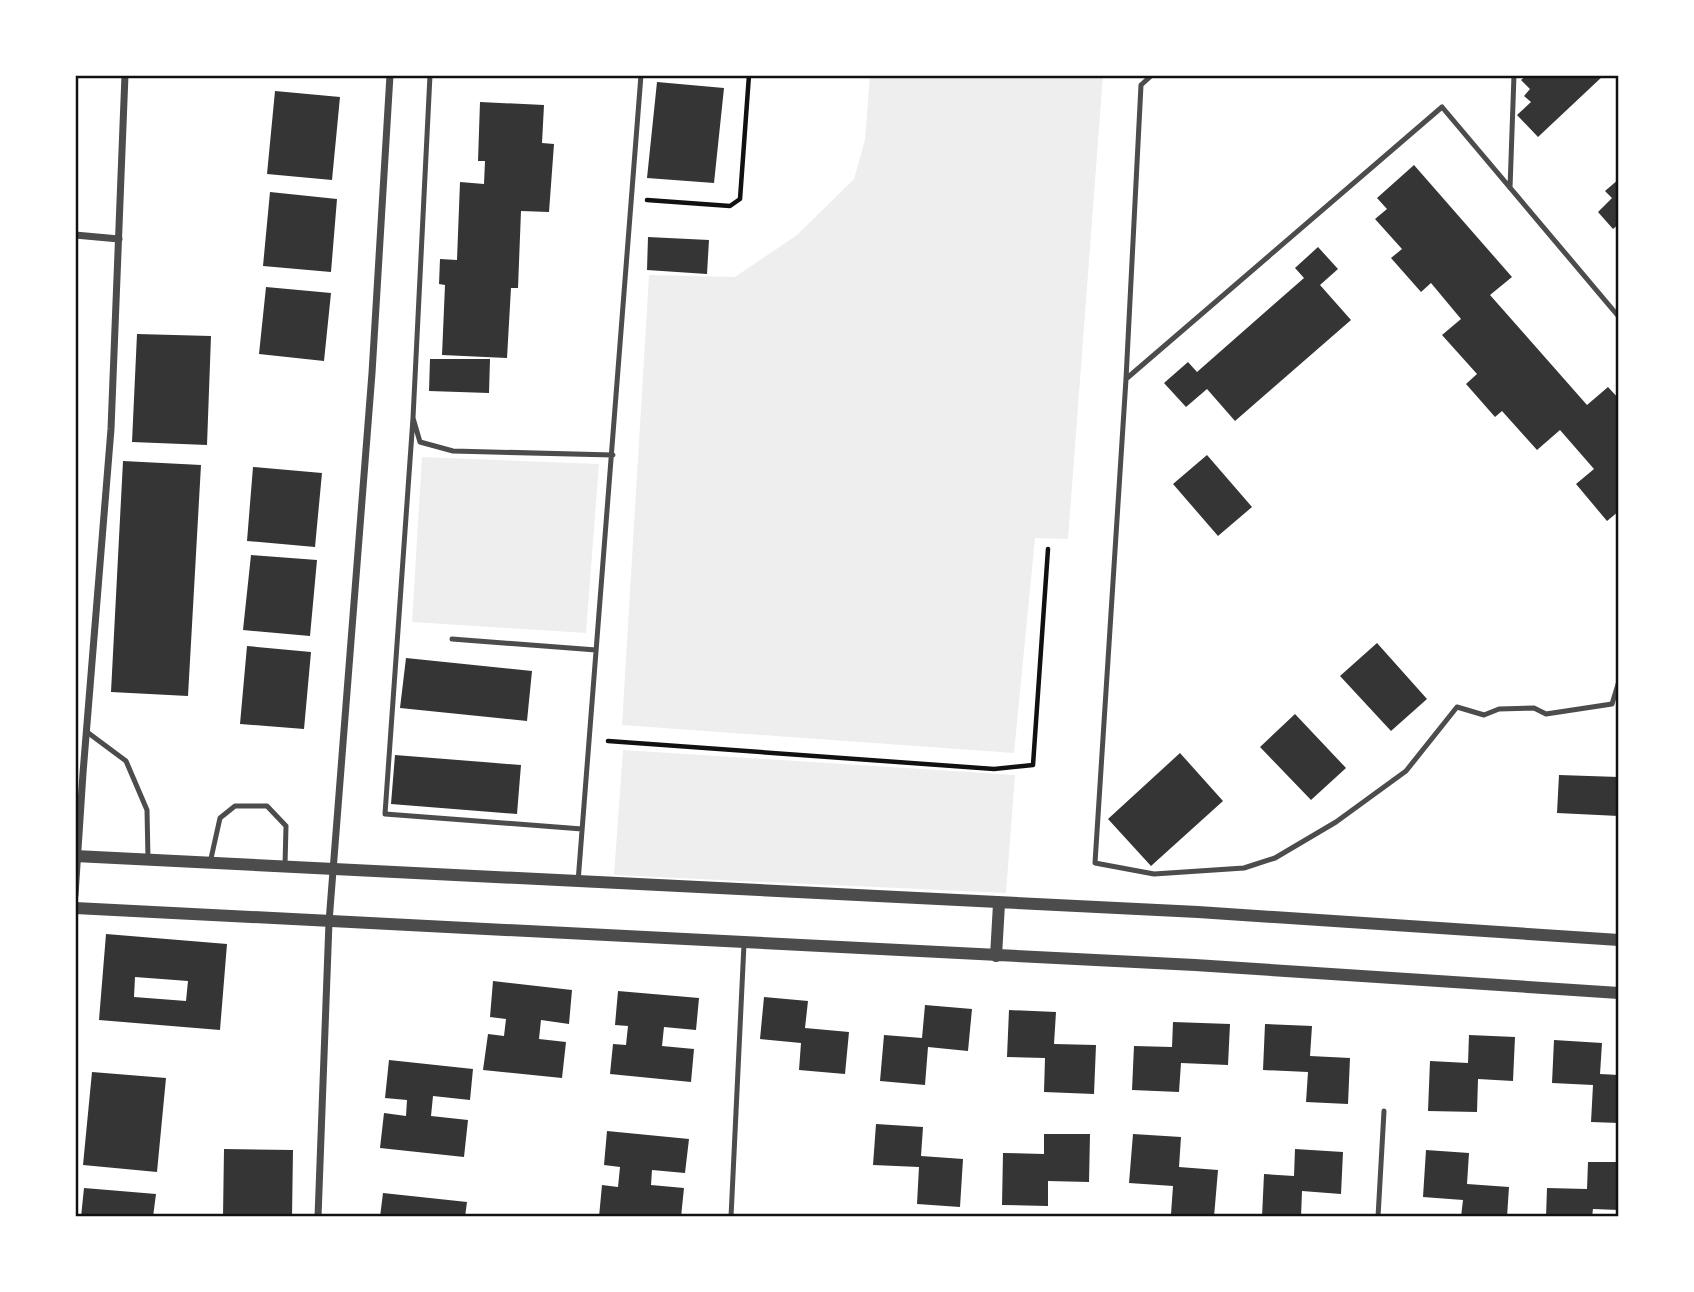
<svg xmlns="http://www.w3.org/2000/svg" width="1694" height="1292" viewBox="0 0 1694 1292" font-family="'Archivo Narrow',sans-serif">
	<style>
		.green { fill: #eee }
		.building { fill: #353535; fill-rule: evenodd }
		.lines { fill: none; stroke-linecap: round; stroke-linejoin: round }
		.path { stroke: #111; stroke-width: 4.5 }
		.service { stroke: #4c4c4c; stroke-width: 5 }
		.minor { stroke: #4c4c4c; stroke-width: 7 }
		.tertiary { stroke: #4c4c4c; stroke-width: 12 }
		.neatline { fill: none; stroke: #111; stroke-width: 2.5 }
	</style>
	<rect width="100%" height="100%" fill="#fff"/>
	<!-- green -->
	<path class="green" d="M870,75H1103L1068,539L1035,538L1014,753L622,725L649,275L735,277L797,235L854,179L865,140Z
		M422,457L599,464L586,633L412,622Z
		M623,750L1015,775L1006,893L614,875Z"/>
	<!-- building -->
	<path class="building" d="M1527,75H1604L1538,137L1517,115L1531,102L1524,96L1530,89L1521,80Z
		M657,82L724,88L714,183L647,178Z
		M275,91L340,97L332,180L267,174Z
		M480,102L544,105L542,143L554,144L549,212L521,211L518,288H511L507,358L442,355L445,285L439,284L440,259L457,260L460,182L484,184L485,161H478Z
		M1414,165L1512,277L1490,295L1587,405L1608,387L1619,399V511L1607,521L1576,484L1594,469L1560,430L1537,450L1502,411L1495,417L1466,384L1477,374L1442,335L1461,319L1431,283L1421,292L1391,258L1402,249L1375,219L1387,209L1377,198Z
		M1619,179V224L1613,229L1598,212L1612,198L1605,191Z
		M270,192L337,199L331,272L263,266Z
		M648,237L709,240L707,274L647,270Z
		M1318,247L1338,269L1320,285L1351,320L1235,421L1207,389L1186,407L1164,383L1188,362L1197,372L1304,278L1295,268Z
		M266,287L331,293L324,361L259,354Z
		M137,334L211,336L207,445L132,442Z
		M430,359H490L489,393L429,391Z
		M1207,455L1252,507L1218,536L1173,484Z
		M123,461L201,465L188,696L111,692Z
		M253,467L322,473L315,547L247,541Z
		M251,555L317,560L310,636L243,630Z
		M1377,643L1427,699L1391,731L1340,676Z
		M247,646L311,652L304,729L240,724Z
		M406,658L532,671L527,721L400,708Z
		M1295,714L1346,768L1311,800L1260,747Z
		M1180,753L1223,801L1151,866L1108,819Z
		M395,755L521,765L517,814L391,804Z
		M1559,775L1619,777V816L1557,813Z
		M106,934L227,944L220,1030L99,1020ZM135,977L188,981L186,1001L134,997Z
		M493,981L572,990L569,1024L541,1020L539,1039L566,1042L562,1078L483,1070L488,1034L504,1036L506,1019L490,1017Z
		M618,991L699,998L696,1030L664,1027L662,1046L694,1049L691,1082L610,1074L613,1044L626,1045L628,1026L615,1025Z
		M764,997L808,1001L805,1028L849,1032L845,1074L799,1070L801,1043L760,1039Z
		M925,1005L972,1009L968,1051L928,1047L925,1085L880,1081L884,1035L922,1038Z
		M1009,1010L1056,1012L1054,1044L1096,1045L1094,1094L1044,1092L1045,1058L1007,1057Z
		M1173,1022L1230,1024L1228,1065L1181,1063L1179,1092L1132,1090L1134,1046L1172,1047Z
		M1265,1024L1312,1026L1310,1056L1350,1058L1348,1104L1306,1102L1308,1072L1263,1070Z
		M1469,1035L1515,1037L1513,1081L1478,1079L1477,1112L1428,1111L1430,1061L1468,1063Z
		M1554,1040L1602,1043L1600,1074L1619,1075V1123L1591,1122L1593,1085L1552,1083Z
		M389,1060L473,1069L470,1100L433,1096L431,1116L468,1120L464,1157L380,1148L384,1113L406,1116L407,1100L385,1098Z
		M92,1072L166,1078L157,1172L83,1165Z
		M876,1124L923,1127L921,1156L963,1159L960,1207L917,1204L919,1167L873,1165Z
		M607,1131L689,1139L685,1173L652,1170L651,1185L684,1188L681,1217H599L602,1185L618,1187L620,1167L604,1165Z
		M1044,1134H1090L1089,1182L1048,1181V1206L1002,1205L1003,1153L1044,1154Z
		M1133,1134L1181,1137L1179,1167L1218,1170L1214,1217L1171,1214L1173,1186L1129,1183Z
		M224,1149L293,1150L292,1217H223Z
		M1295,1149L1343,1152L1341,1194L1302,1191L1301,1217H1262L1264,1174L1294,1176Z
		M1426,1150L1469,1153L1467,1184L1509,1187L1507,1217H1461L1463,1200L1423,1197Z
		M1588,1162H1619V1210L1593,1209L1592,1217H1546L1547,1188L1587,1189Z
		M84,1188L156,1194L153,1217H81Z
		M383,1193L467,1202L465,1217H380Z"/>
	<g class="lines">
		<!-- path -->
		<path class="path" d="M647,200L730,206L740,199L749,75
			M608,741L994,769L1033,765L1048,549"/>
		<!-- service -->
		<path class="service" d="M430,75L413,418L420,442L453,451L613,455
			M1152,75L1141,85L1126,379L1095,863L1154,874L1244,868L1275,858L1336,822L1406,771L1457,707L1484,715L1499,709L1534,708L1546,714L1612,704L1619,681
			M1510,188L1514,75
			M1126,379L1442,107L1619,317
			M413,418L385,814L582,829
			M452,639L596,650
			M87,732L126,761L147,810L148,859
			M210,863L220,818L235,806H267L286,826L285,865
			M578,882L641,75
			M731,1217L744,944
			M1378,1217L1384,1111"/>
		<!-- minor -->
		<path class="minor" d="M75,235L119,239
			M75,895L83,773L111,429L125,75
			M318,1217L329,922L372,373L390,75"/>
		<!-- tertiary -->
		<path class="tertiary" d="M75,856L1198,912L1619,940
			M75,908L1195,965L1619,993
			M996,956L999,904"/>
	</g>
	<!-- border -->
	<rect width="1694" height="1292" fill="none" stroke="#ffffff" stroke-width="154"/>
	<rect x="77" y="77" width="1540" height="1138" class="neatline"/>
</svg>
